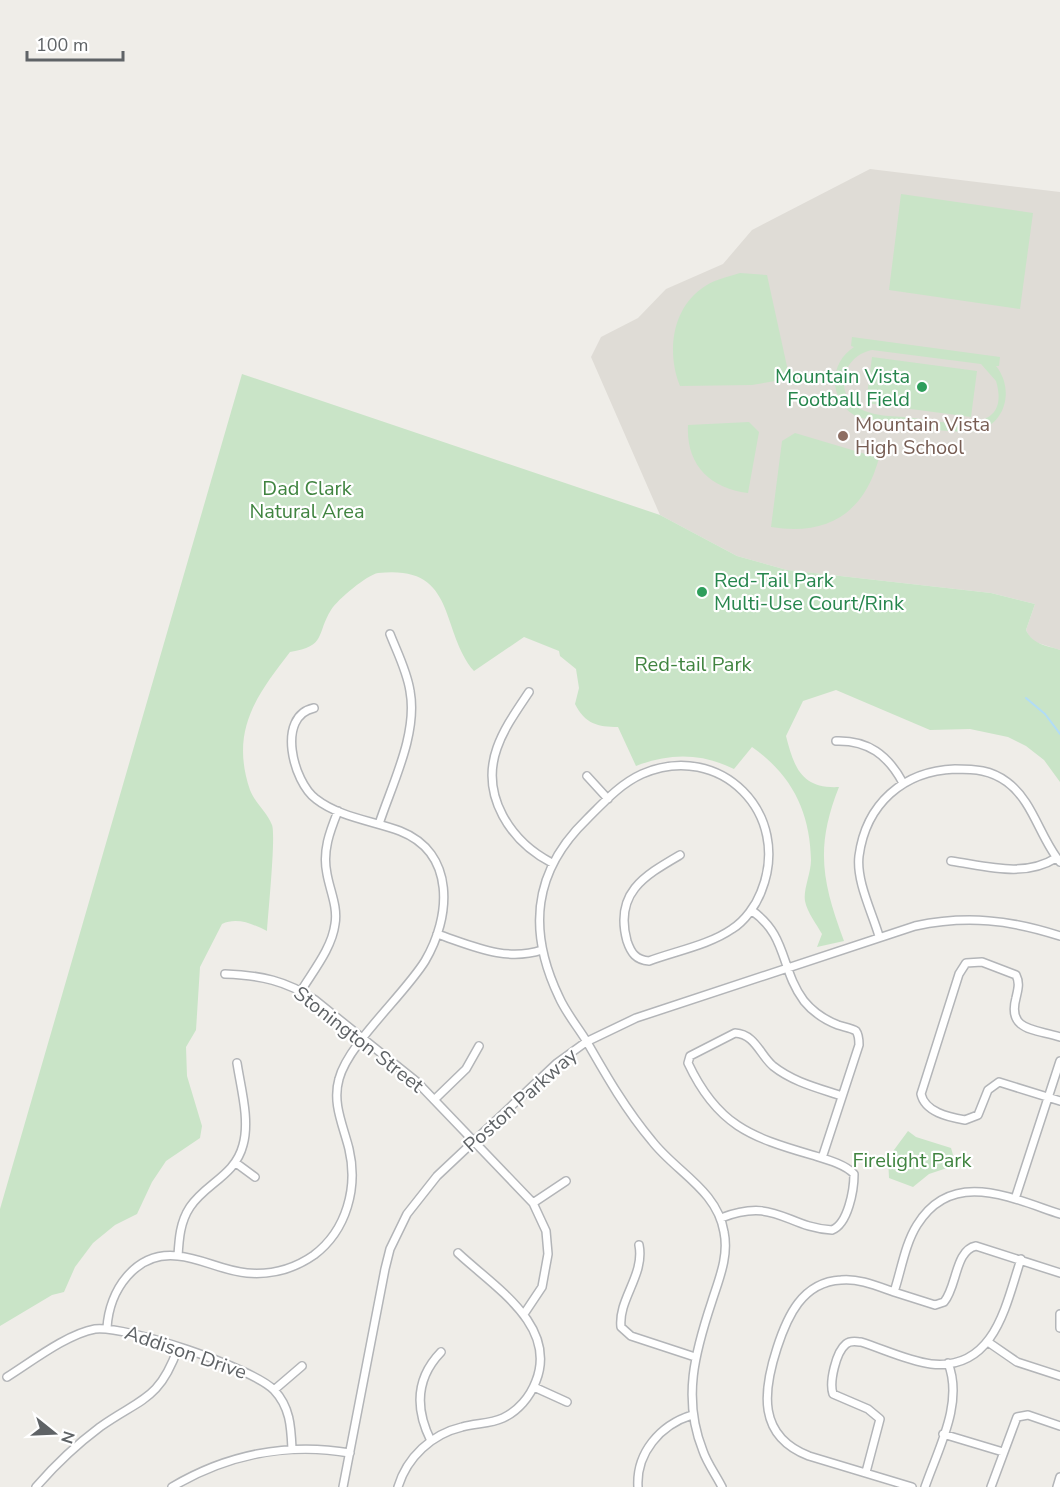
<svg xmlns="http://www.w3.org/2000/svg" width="1060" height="1487" viewBox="0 0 1060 1487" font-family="'Nunito Sans',sans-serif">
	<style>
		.education { fill: #dfdcd6 }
		.green { fill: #c9e4c7; fill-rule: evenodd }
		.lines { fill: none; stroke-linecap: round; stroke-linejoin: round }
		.stream { stroke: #b1dcf6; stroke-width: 2 }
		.minor-casing { stroke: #b3b5b8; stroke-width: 10 }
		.minor { stroke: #fff; stroke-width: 7 }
		.leisure-dot { fill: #2e9e5b; stroke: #fff; stroke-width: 2 }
		.education-dot { fill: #8d6e63; stroke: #fff; stroke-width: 2 }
		.labels { text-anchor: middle; stroke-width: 4.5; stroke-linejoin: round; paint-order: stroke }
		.leisure-label { font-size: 20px; fill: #27864d; stroke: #fff; text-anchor: end }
		.education-label { font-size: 20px; fill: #785e54; stroke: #fff; text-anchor: start }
		.park-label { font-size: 20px; fill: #408440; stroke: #fff }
		.street-label { font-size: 20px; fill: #5f6366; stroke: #fff }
	</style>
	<rect width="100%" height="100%" fill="#efede8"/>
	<!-- education -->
	<path class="education" d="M870,169L1060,192V650L1035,642L1029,636L1026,630L1035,604L991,593L787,570L737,556L660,515L591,357L601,337L638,318L666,289L723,264L752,230Z"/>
	<!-- green -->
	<path class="green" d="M901,194L1033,213L1020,309L889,290Z
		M740,273L767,275L788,371L781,380L752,385L680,386C667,354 671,311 701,289C712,280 727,277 740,273Z
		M852,337L1000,357L999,366H996C1014,388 1007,424 976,431C961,435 868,423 854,415C842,408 835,395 835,381C835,367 842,355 854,347L851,346ZM872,350L981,364L996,381C1013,438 943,422 913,418C897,416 873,417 859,408C832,392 844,355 872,350Z
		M872,357L977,371L971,417L866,403Z
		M242,374L660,515L737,556L787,570L991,593L1035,604L1026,630C1033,645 1046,645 1060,650V782L1044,760L1026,746L1008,737L970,729L930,730L836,690L803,701L786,736C794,768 802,789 839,787C815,847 822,882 844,941L817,947L822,934C817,925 807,912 805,901C803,890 811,873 811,860C810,812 792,775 752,747L734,769C702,753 669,753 636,766L618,727C598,727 585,724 575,704L579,688L576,669L560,656L559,651L524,637L474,671C439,630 458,564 378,573C367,575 338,599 331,610C316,634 327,646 290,652C256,696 230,731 250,790C255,803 267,812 272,825C276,835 268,914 267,931C253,924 237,917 222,924L200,967L196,1030L186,1047L187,1076L202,1126L200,1138L166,1161L152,1182L137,1214L115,1225L93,1243L75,1267L64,1292L52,1295L0,1326V1209Z
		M749,422L759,432L748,493C709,488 686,464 688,425Z
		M795,433L879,458C864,514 827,536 771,527L782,441Z
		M908,1131L916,1137L951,1148L956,1165L929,1174L913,1187L889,1178L888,1158Z"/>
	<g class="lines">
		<!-- stream -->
		<path class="stream" d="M1026,698L1045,714L1060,734"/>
		<defs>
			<path id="minor" d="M529,692C517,710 504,728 497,748C480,796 511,842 552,863
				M836,741C868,740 888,755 903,783
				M587,776L608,799
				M379,824C392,784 418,734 410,691C407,671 397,652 390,634
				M680,855C644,876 614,893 627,941C631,953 636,960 649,961C676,951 709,945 732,929C745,921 756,905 761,892C793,814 720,740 642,774C620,784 604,802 587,819C533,871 527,930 559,997C566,1013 578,1027 587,1042C607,1077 626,1110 652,1141C676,1172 717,1190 724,1232C729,1256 719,1279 712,1301C695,1352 682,1399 703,1451C707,1463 716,1475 722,1487
				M951,861C986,866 1024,878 1056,858
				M751,910C788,935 780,969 804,1001C813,1012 825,1020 838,1025C844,1027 852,1028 856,1031C859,1035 859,1040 859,1045L822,1158
				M437,934C473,946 505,962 542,950
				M879,936C872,912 856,881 859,856C866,804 903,771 955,769C975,769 991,770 1007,782C1033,801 1040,838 1060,862
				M225,974C260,975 287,981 315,1000L417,1082L533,1203L546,1231L548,1254L542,1287L524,1314
				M301,991C313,971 332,948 335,924C338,907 330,891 327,874C322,851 330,831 338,811
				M1060,1037C1035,1029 1007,1031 1016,998C1018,989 1020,983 1016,975L982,962L966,963L959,974L921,1094C925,1112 948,1117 965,1120L978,1115L988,1090L999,1082L1060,1101
				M435,1099L466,1069L479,1046
				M236,1163L255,1177
				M1015,1199L1060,1061
				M533,1203L566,1181
				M1060,1214C1011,1198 952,1168 917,1225C905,1244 901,1271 894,1292L935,1305L944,1302C957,1287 955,1250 976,1246L1060,1273
				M721,1218C776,1197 785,1227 832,1230C848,1224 854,1190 854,1174C845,1164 825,1159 812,1155C750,1137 717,1125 688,1063L690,1056L735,1033C755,1034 760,1055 773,1066C793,1082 818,1088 842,1096
				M639,1245C645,1275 618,1299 621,1327L631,1336L695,1357
				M178,1256C179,1239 180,1222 190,1207C206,1183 235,1176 243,1145C250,1120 241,1089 237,1063
				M894,1292C877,1286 858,1278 841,1280C802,1282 787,1317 777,1348C763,1391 757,1436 809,1456L912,1487
				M1060,1314V1328
				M107,1328C109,1291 135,1251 178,1256C201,1258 223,1271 247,1273C271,1275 294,1269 314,1255C347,1230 358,1187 349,1149C343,1125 332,1103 339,1079C348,1044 404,995 425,961C451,917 456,853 400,831C373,821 339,817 316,799C293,782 276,716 314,708
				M988,1342L1017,1362L1060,1376
				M7,1377C31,1362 67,1334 95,1329C125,1325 253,1368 274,1390C290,1407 291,1426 292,1449
				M534,1387L567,1402
				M274,1390L302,1366
				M943,1434L1003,1452
				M431,1441C415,1409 415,1379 441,1352
				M866,1472L880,1419L868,1409L833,1394C829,1382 836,1352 846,1344C851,1340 856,1342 861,1342C883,1349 908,1361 931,1364C995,1371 1006,1304 1021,1259
				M36,1487C55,1465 76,1445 100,1427C141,1398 159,1401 178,1348
				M172,1487C226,1455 287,1442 350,1453
				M343,1487L385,1269L390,1249L407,1214L437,1176L557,1063L586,1042L636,1018L915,926C967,915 1011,920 1060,936
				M398,1487C407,1457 432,1434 462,1427C476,1423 490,1424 503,1418C518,1411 530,1397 536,1381C558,1325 493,1286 458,1253
				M638,1487C636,1453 660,1425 692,1415
				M925,1487C938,1449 964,1403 948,1363
				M991,1487L1017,1417L1028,1415L1060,1426
				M1057,1487L1060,1477"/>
		</defs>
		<!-- minor casing -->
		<use href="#minor" class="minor-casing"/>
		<!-- minor -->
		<use href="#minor" class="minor"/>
	</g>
	<!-- markers -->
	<g class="leisure-dot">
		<circle cx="922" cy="387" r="6"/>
		<circle cx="702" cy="592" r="6"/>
	</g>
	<circle class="education-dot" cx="843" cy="436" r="6"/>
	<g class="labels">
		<!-- leisure labels -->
		<g class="leisure-label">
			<text x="910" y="383">Mountain Vista<tspan x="910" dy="23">Football Field</tspan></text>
			<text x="714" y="587" text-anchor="start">Red-Tail Park<tspan x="714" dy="23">Multi-Use Court/Rink</tspan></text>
		</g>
		<!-- education labels -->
		<g class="education-label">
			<text x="855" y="431">Mountain Vista<tspan x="855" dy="23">High School</tspan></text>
		</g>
		<!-- park labels -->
		<g class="park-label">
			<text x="307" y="495">Dad Clark<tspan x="307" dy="23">Natural Area</tspan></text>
			<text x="693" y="671">Red-tail Park</text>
			<text x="912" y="1167">Firelight Park</text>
		</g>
		<!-- street labels -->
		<g class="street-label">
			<text transform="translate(359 1039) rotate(38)" y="7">Stonington Street</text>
			<text transform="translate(520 1100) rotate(-42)" y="7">Poston Parkway</text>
			<text transform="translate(186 1352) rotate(19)" y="7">Addison Drive</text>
		</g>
	</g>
	<!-- north arrow -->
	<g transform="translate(54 1433) rotate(108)" stroke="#ffffff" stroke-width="4.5" paint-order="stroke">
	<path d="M0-4.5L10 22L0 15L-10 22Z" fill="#5f6366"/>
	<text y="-9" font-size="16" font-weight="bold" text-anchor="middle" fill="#5f6366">N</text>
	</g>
	<!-- scale -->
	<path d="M27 51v9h96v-9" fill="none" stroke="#5f6366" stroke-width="3"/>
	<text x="36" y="51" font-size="18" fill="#5f6366" stroke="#ffffff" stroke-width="4.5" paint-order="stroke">100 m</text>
</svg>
